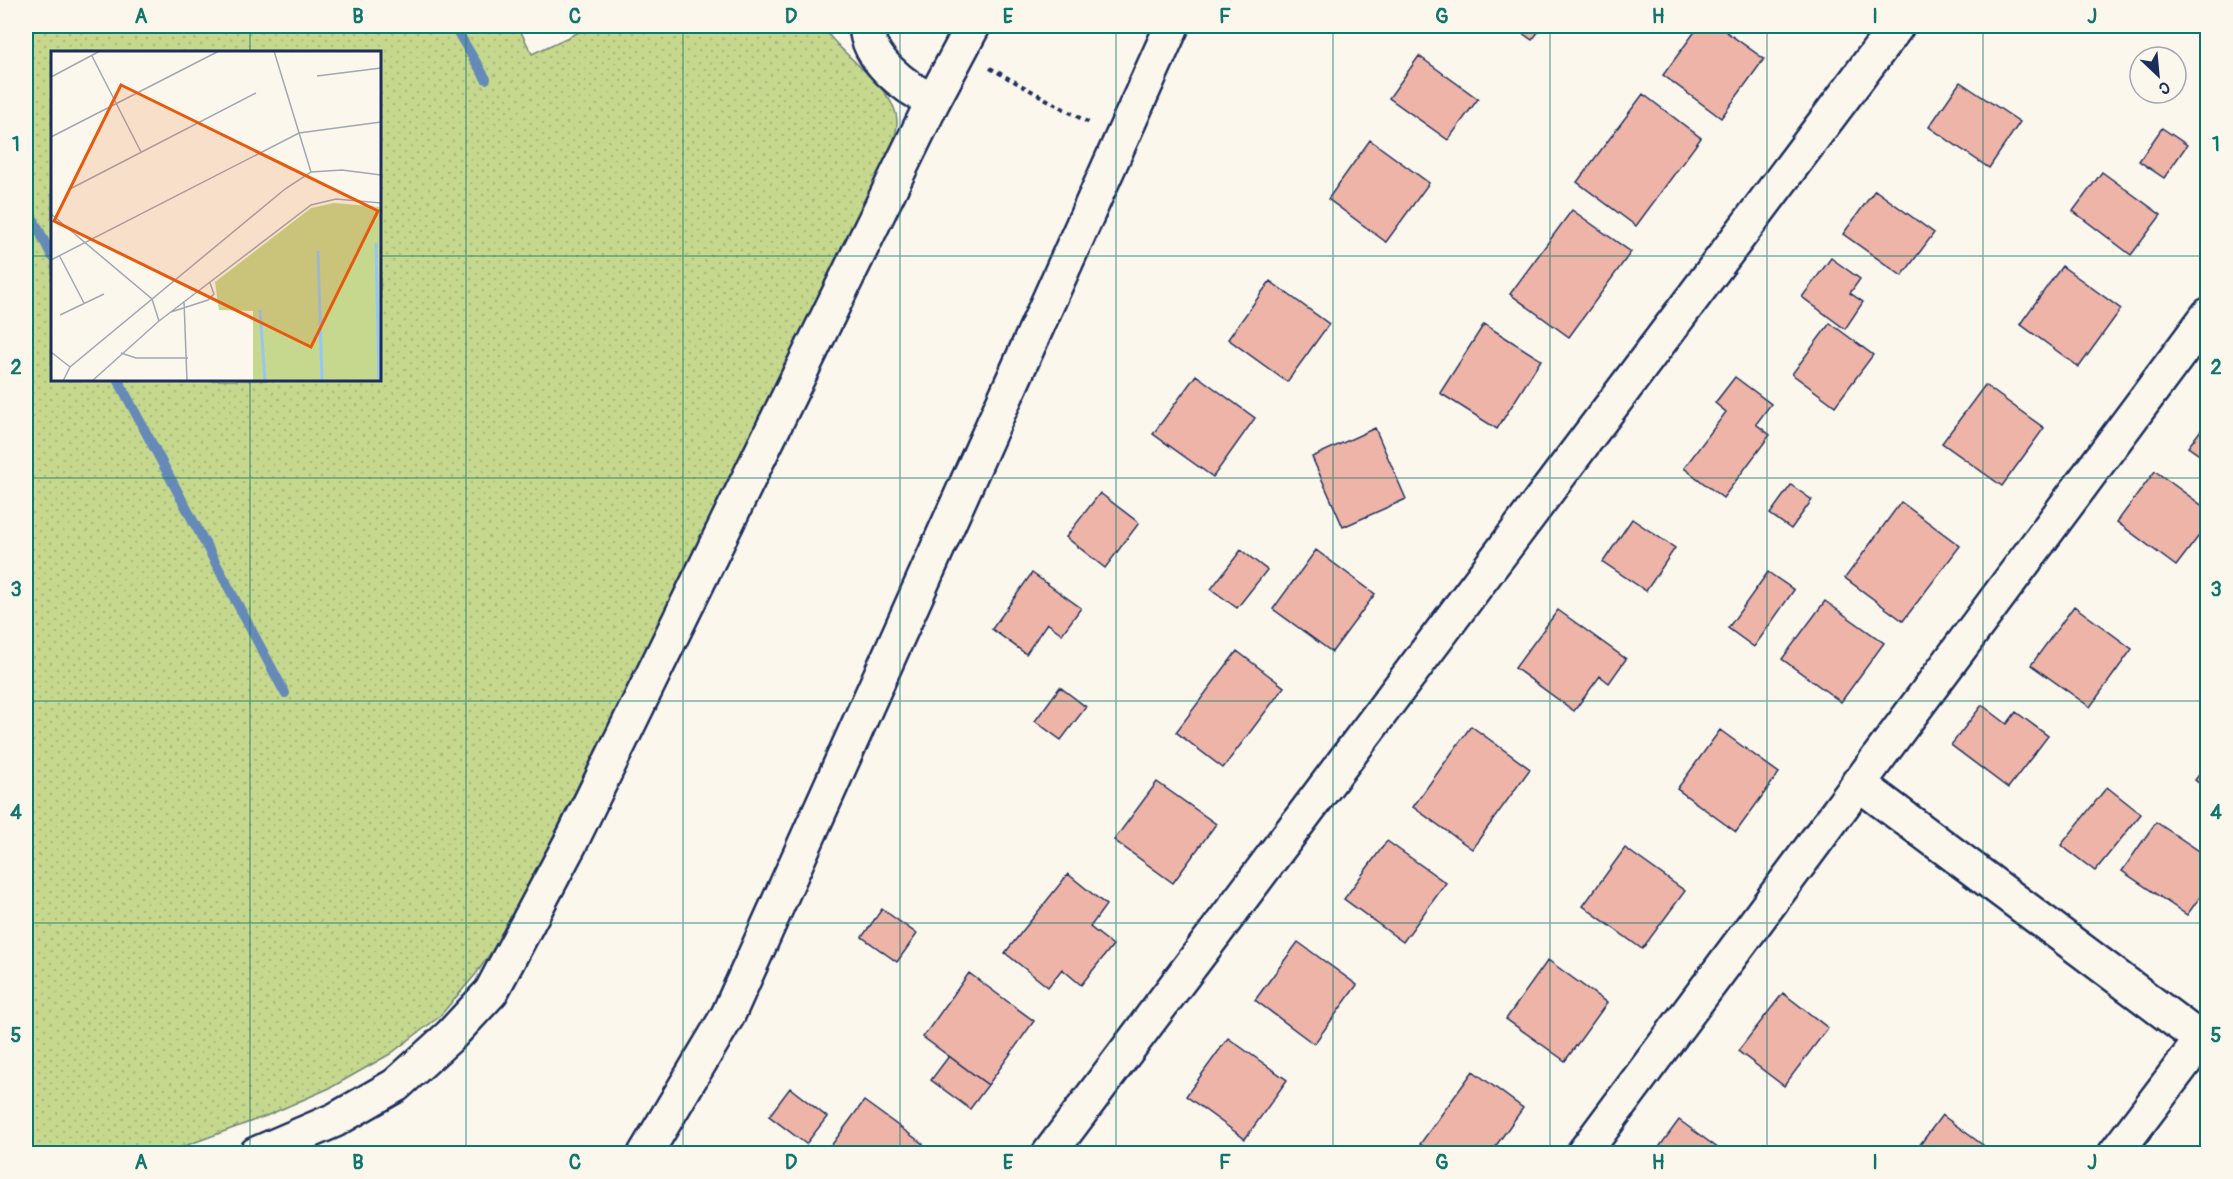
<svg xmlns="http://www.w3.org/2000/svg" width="2233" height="1179" viewBox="0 0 2233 1179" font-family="Pangolin,sans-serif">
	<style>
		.grass { fill: url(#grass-dots); stroke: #708476; stroke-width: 1.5; fill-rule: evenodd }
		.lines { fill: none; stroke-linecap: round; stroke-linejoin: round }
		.stream { stroke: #658ab7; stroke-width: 10 }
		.building { fill: #eeb4a8; stroke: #1b2f5e; stroke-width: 1.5 }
		.minor-casing { stroke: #1b2f5e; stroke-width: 38 }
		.path { stroke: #1b2f5e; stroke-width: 4; stroke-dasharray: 4.5 4.5; stroke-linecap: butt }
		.minor { stroke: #fbf7ec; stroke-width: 33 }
		.grid { fill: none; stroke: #0f766e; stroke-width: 1.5; stroke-opacity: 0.55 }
		.inset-river { fill: none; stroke: #96c6f2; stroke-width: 3 }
		.inset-road { fill: none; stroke: #a1a7b3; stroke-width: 1.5 }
		.view { fill: #e8590c; fill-opacity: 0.15; stroke: #e8590c; stroke-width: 3 }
		.inset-edge { fill: none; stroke: #1b2f5e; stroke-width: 3 }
		.neatline { fill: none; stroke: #0f766e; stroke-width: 2 }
		.grid-label { font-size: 20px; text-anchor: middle; font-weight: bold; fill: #0f766e }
	</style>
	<defs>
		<pattern id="grass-dots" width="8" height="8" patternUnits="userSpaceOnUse" patternTransform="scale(1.5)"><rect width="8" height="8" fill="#c5d88d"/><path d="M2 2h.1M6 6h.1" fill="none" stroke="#a9ba7c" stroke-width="1.8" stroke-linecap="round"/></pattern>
	</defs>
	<rect width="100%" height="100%" fill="#fbf7ec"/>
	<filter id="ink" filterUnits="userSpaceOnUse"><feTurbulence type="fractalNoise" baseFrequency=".0167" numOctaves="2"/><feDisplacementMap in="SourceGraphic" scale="12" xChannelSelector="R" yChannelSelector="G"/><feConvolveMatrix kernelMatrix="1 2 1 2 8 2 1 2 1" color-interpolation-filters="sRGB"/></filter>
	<g filter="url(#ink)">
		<!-- grass -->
		<path class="grass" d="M26,26H518L532,54L592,26H823C839,55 897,89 897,121C898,134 890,150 886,162L508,928L476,974L439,1017L390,1054L332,1087L266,1116L166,1153H26ZM52,52H380V380H52Z"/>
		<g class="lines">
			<!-- stream -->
			<path class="stream" d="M454,26L486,79
				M26,205L52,256
				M118,380L285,693"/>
		</g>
		<!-- building -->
		<path class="building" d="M1512,26H1543L1532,40Z
			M1699,26H1718L1764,59L1721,118L1663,75Z
			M1419,56L1478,99L1448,140L1389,98Z
			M1960,82L2020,122L1989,168L1929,127Z
			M1643,94L1701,138L1636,226L1577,182Z
			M2162,128L2187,145L2164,178L2139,161Z
			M1370,140L1429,183L1386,242L1328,199Z
			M2102,172L2161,215L2131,255L2073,211Z
			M1875,190L1934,233L1902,276L1843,234Z
			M1572,210L1631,252L1569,337L1510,294Z
			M1831,258L1860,279L1850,293L1863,302L1845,329L1802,297Z
			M2062,266L2121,309L2079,367L2020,324Z
			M1270,281L1329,324L1287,382L1228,339Z
			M1830,323L1873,355L1835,406L1792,374Z
			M1484,324L1541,360L1497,429L1440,393Z
			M1196,375L1255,418L1213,477L1153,434Z
			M1735,377L1771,404L1756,424L1770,435L1723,498L1684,468L1726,412L1715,403Z
			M1985,385L2044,428L2002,486L1942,443Z
			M2208,421V461L2188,447Z
			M1375,428L1406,499L1343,527L1312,457Z
			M2155,471L2208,510V524L2176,566L2117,522Z
			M1791,485L1812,500L1791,529L1770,514Z
			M1100,493L1139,523L1105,568L1066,537Z
			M1901,502L1960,546L1903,621L1845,578Z
			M1632,519L1675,548L1646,591L1603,562Z
			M1241,550L1267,570L1237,608L1211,589Z
			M1316,550L1375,594L1332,652L1273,609Z
			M1768,572L1794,590L1754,647L1728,628Z
			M1032,573L1081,608L1062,634L1047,623L1026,654L992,629Z
			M1825,601L1884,643L1841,702L1782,659Z
			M2074,606L2132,649L2090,707L2031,665Z
			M1558,610L1626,659L1609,683L1600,676L1574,711L1515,668Z
			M1237,651L1284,687L1223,768L1176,732Z
			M1060,687L1086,707L1061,740L1035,721Z
			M1982,705L2007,724L2016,712L2048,736L2008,788L1951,745Z
			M1471,726L1530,769L1472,849L1413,807Z
			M1720,730L1779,773L1736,832L1677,789Z
			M2208,763V790L2195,780Z
			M1157,782L1216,824L1173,883L1114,840Z
			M2107,787L2141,814L2095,871L2061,845Z
			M2156,822L2208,857V886L2187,915L2122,871Z
			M1387,841L1446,883L1403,942L1344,899Z
			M1625,848L1685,891L1642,949L1583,906Z
			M1068,874L1106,905L1090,927L1113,945L1081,985L1062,969L1048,987L1005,953Z
			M882,909L917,934L897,962L862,937Z
			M1298,942L1357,985L1314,1044L1255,1000Z
			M1548,960L1607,1003L1565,1061L1506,1019Z
			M969,973L1034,1021L988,1085L923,1037Z
			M1783,993L1828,1028L1784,1086L1738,1051Z
			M1228,1038L1287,1080L1245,1139L1186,1096Z
			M949,1056L988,1085L970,1109L931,1080Z
			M1473,1071L1523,1108L1490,1154H1434L1420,1144Z
			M790,1088L827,1117L806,1144L769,1116Z
			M864,1101L923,1144L916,1154H825Z
			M1942,1115L1995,1154H1913Z
			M1679,1120L1726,1154H1663L1657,1150Z"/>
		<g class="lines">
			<defs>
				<path id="minor" d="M866,26C868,60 904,87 933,101
					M1858,783L2208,1045
					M256,1154L335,1120L396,1085L451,1035L491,992L572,840L933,101L973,26
					M645,1154L728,1015L1172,26
					M1049,1154L1897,26
					M1583,1154L2208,315
					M2115,1154L2208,1031"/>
			</defs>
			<!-- minor casing -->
			<use href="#minor" class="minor-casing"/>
			<!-- path -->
			<path class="path" d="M990,68L1091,124"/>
			<!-- minor -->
			<use href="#minor" class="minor"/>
		</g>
	</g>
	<!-- grid -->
	<path class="grid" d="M250,26V52M466,26V1154M683,26V1154M900,26V1154M1116,26V1154M1333,26V1154M1550,26V1154M1767,26V1154M1983,26V1154M26,256H52M380,256H2208M250,380V1154M26,478H2208M26,701H2208M26,923H2208"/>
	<!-- overview -->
	<g transform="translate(51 51)">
		<rect width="330" height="330" fill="#fbf7ec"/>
		<path d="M283,152L330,156V330H202V260L168,259L164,231L260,157Z" fill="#c5d88d"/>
		<path class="inset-river" d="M325,192L328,330M267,200L271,330M209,259L214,330"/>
		<path class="inset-road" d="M223,0L260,121M41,5L90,101M266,25L330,17M0,26L49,0M0,86L168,0M17,139L205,42M0,163L101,248L108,270M8,204L33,252M0,209L248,82L330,71M133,250L136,330M120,261L157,249L163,243L159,232M9,264L53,243M0,301L19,316M70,302L85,307H137M12,330L19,316L234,138L260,121L291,119L330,124M41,330L108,270L260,154L285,148L330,152"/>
		<path class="view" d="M70,34L327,160L260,296L3,170Z"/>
		<rect width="330" height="330" class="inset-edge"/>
	</g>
	<!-- margin -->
	<rect width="2233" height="1179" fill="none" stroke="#fbf7ec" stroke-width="66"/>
	<!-- north arrow -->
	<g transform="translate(2158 75) rotate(154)"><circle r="28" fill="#fbf7ec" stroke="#a1a7b3" stroke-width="1.5"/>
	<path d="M0-4.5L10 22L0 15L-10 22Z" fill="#1b2f5e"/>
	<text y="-9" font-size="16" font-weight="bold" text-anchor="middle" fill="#1b2f5e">С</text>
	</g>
	<rect x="33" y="33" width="2167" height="1113" class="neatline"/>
	<g class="grid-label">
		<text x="141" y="23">A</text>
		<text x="358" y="23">B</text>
		<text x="575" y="23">C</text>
		<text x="791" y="23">D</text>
		<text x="1008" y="23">E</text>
		<text x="1225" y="23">F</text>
		<text x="1442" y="23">G</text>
		<text x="1658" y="23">H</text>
		<text x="1875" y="23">I</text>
		<text x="2092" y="23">J</text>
		<text x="16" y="151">1</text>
		<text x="2216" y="151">1</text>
		<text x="16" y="374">2</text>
		<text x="2216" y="374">2</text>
		<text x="16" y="596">3</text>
		<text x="2216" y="596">3</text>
		<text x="16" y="819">4</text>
		<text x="2216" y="819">4</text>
		<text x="16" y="1042">5</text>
		<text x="2216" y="1042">5</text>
		<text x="141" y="1169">A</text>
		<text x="358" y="1169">B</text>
		<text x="575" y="1169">C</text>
		<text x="791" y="1169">D</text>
		<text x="1008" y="1169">E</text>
		<text x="1225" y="1169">F</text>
		<text x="1442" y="1169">G</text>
		<text x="1658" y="1169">H</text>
		<text x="1875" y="1169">I</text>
		<text x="2092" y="1169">J</text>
	</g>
</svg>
